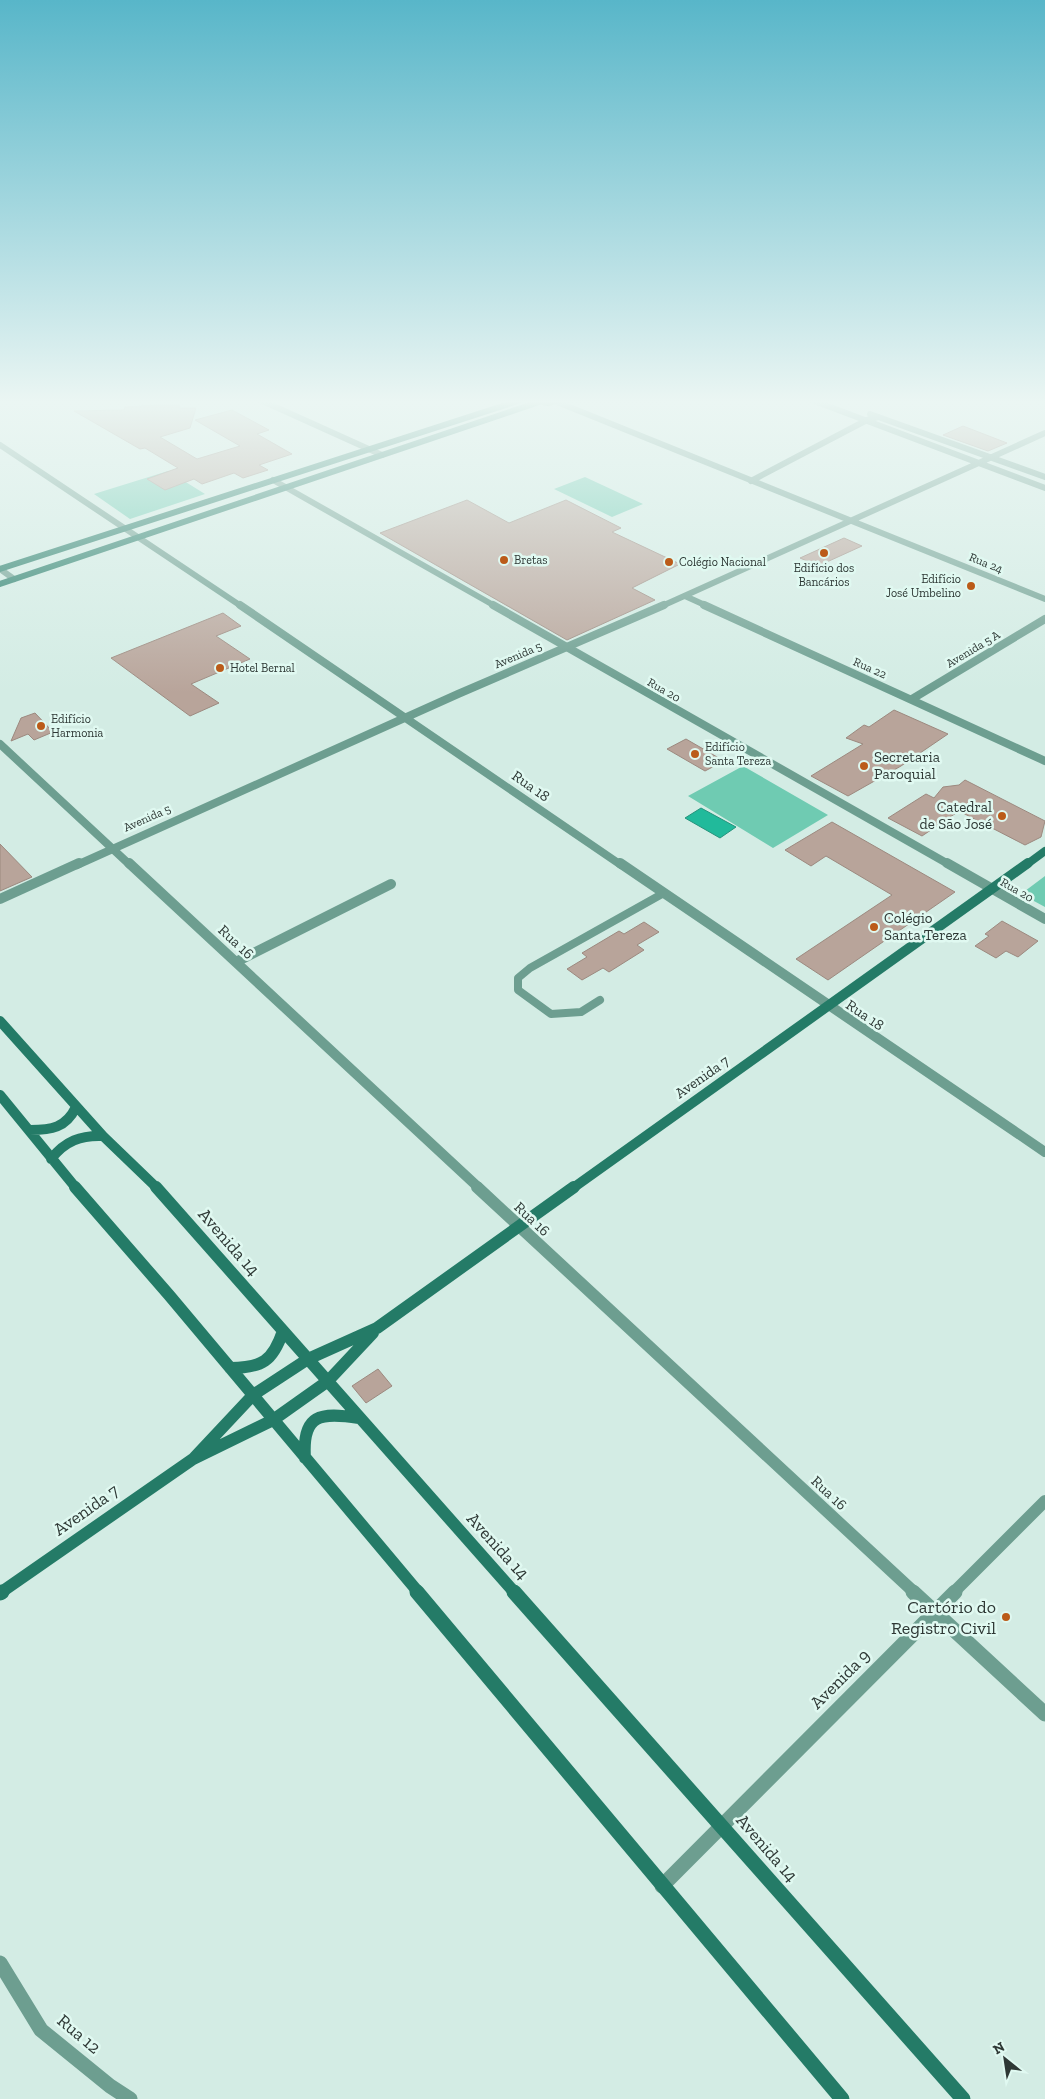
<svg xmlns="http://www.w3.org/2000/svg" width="1045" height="2099" viewBox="0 0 1045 2099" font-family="'Zilla Slab',serif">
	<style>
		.green { fill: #6fcbb2 }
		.water { fill: #21ba9b; stroke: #25937c }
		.building { fill: #b8a49a; stroke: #9c897f }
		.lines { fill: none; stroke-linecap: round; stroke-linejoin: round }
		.service { stroke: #6d9e90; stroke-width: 8 }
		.minor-far4 { stroke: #6d9e90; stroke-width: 6 }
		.minor-far3 { stroke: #6d9e90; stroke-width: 8 }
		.minor-far2 { stroke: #6d9e90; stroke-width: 10 }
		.minor-far1 { stroke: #6d9e90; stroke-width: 12 }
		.minor { stroke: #6d9e90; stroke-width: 15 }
		.tertiary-far2 { stroke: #6d9e90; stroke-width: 6 }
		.tertiary-far1 { stroke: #6d9e90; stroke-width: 8 }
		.tertiary { stroke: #6d9e90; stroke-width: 10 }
		.secondary-far4 { stroke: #247b67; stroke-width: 6 }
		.secondary-far3 { stroke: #247b67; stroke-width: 8 }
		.secondary-far2 { stroke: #247b67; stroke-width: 10 }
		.secondary-far1 { stroke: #247b67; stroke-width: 12 }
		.secondary { stroke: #247b67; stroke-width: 15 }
		.poi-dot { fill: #bb5b19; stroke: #e0f9f1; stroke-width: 2 }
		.labels { text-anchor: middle; stroke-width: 5; stroke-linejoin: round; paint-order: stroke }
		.far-poi-label { font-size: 12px; fill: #2e3835; stroke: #e0f9f1; text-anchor: start }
		.far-street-label { font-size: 12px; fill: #2e3835; stroke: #e0f9f1 }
		.poi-label { font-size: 15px; fill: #2e3835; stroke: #e0f9f1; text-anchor: start }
		.street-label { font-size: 15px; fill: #2e3835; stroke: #e0f9f1 }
		.near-street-label { font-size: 18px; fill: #2e3835; stroke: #e0f9f1 }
		.near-poi-label { font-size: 18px; fill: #2e3835; stroke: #e0f9f1; text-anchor: end }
	</style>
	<rect width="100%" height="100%" fill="#d3ece4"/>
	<!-- green -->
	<path class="green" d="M168,471L205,494L130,519L94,494Z
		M585,477L643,504L612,517L554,489Z
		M743,766L828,815L773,848L688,796Z
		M1045,876V907L1021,894Z"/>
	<!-- water -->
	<path class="water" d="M701,808L736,827L720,838L685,818Z"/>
	<!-- building -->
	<path class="building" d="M162,405H180L179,408H196L190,428L160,437L197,459L240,446L195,420L232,410L269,430L257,434L292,454L259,465L268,470L243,478L234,473L202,484L194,479L165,490L147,479L178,468L145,448L140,449L74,411L124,410L125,407Z
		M963,426L1007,443L988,451L943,435Z
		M467,500L509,523L566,500L621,528L612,532L680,564L632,588L655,600L567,640L380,533Z
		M844,538L862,546L818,566L800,558Z
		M223,613L241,626L216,636L250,659L191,684L219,703L190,716L111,658Z
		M894,710L948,734L901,766L848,796L811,776L863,744L846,738L864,725L869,727Z
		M35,713L53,732L34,740L28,734L11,741L21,718Z
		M686,739L724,761L705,771L667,749Z
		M965,780L1045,821L1041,837L1025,845L959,811L922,836L888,818L926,794L934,798L943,787L959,785Z
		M832,822L955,892L828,980L796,959L892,895L826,856L811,866L785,850Z
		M0,844L32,877L0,891Z
		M1002,921L1038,941L1018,957L1006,951L996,958L975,946L989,936L985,934Z
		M644,922L659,932L637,945L644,950L609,972L603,968L582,980L567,969L587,957L582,953L619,931L624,934Z
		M378,1369L392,1386L366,1403L352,1386Z"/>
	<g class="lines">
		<!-- service -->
		<path class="service" d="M600,1000L581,1012L551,1014L518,990V978L530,968L662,894"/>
		<!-- minor-far4 -->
		<path class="minor-far4" d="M258,399L382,455
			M751,481L867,420L878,417
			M0,569L14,579"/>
		<!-- minor-far3 -->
		<path class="minor-far3" d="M912,699L1045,619
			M0,744L130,865"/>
		<!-- minor-far2 -->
		<path class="minor-far2" d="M129,863L479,1188
			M236,962L391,884"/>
		<!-- minor-far1 -->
		<path class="minor-far1" d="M477,1187L915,1593
			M953,1593L1045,1501"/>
		<!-- minor -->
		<path class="minor" d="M913,1592L1045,1714
			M662,1886L955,1592
			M0,1963L41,2030L110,2086L130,2099"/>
		<!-- tertiary-far2 -->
		<path class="tertiary-far2" d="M809,399L1045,488
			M563,400L675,399
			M557,402L1045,599
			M870,414L1045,477
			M0,445L241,606
			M273,480L495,606
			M685,596L707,606
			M662,606L1045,433"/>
		<!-- tertiary-far1 -->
		<path class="tertiary-far1" d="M240,605L621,865
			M493,605L950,865
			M704,605L1045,761
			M77,865L458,694L664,605"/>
		<!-- tertiary -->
		<path class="tertiary" d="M620,863L1045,1152
			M947,863L1045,919
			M0,899L79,863"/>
		<!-- secondary-far4 -->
		<path class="secondary-far4" d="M533,400L548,403L563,399
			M0,569L524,399
			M0,584L539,402"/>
		<!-- secondary-far3 -->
		<path class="secondary-far3" d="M1026,865L1045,851"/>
		<!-- secondary-far2 -->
		<path class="secondary-far2" d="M0,1021L103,1136L157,1188
			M0,1095L76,1188
			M30,1130C51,1130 66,1128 76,1107
			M51,1159C65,1141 81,1135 103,1136
			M573,1188L1028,863"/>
		<!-- secondary-far1 -->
		<path class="secondary-far1" d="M75,1187L169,1295L419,1593
			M156,1187L515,1593
			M230,1368C262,1368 273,1361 283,1331
			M305,1458C302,1414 320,1412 359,1418
			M193,1459L253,1395L308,1359L377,1328L574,1187
			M0,1593L193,1459L273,1420L328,1381L373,1333"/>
		<!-- secondary -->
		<path class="secondary" d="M417,1592L842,2099
			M514,1592L963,2099
			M0,1593L2,1592"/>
	</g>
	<!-- sky -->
	<linearGradient id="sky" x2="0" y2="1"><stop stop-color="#58b6c9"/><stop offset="0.58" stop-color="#ebf6f3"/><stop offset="1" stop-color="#ebf6f3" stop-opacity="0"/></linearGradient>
	<rect width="1045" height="693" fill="url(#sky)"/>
	<!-- markers -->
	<g class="poi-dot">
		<circle cx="824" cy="553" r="5"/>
		<circle cx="504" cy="560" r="5"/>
		<circle cx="669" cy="562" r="5"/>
		<circle cx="971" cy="586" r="5"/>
		<circle cx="220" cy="668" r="5"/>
		<circle cx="41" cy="726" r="5"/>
		<circle cx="695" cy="754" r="5"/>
		<circle cx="864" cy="766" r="5"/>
		<circle cx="1002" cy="816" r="5"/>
		<circle cx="874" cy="927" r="5"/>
		<circle cx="1006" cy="1617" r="5"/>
	</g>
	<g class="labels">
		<!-- far-poi labels -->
		<g class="far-poi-label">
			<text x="514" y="564">Bretas</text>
			<text x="679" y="566">Colégio Nacional</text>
			<text x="824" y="572" text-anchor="middle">Edifício dos<tspan x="824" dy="14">Bancários</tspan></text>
			<text x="961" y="583" text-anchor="end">Edifício<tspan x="961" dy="14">José Umbelino</tspan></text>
			<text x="230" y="672">Hotel Bernal</text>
			<text x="51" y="723">Edifício<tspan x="51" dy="14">Harmonia</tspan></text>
			<text x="705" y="751">Edifício<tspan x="705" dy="14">Santa Tereza</tspan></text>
		</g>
		<!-- far-street labels -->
		<g class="far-street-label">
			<text transform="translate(986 563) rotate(22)" y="4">Rua 24</text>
			<text transform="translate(973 649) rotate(-31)" y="4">Avenida 5 A</text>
			<text transform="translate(518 655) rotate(-23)" y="4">Avenida 5</text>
			<text transform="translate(870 668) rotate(24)" y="4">Rua 22</text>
			<text transform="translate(664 690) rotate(30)" y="4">Rua 20</text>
			<text transform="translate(147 818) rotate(-24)" y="4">Avenida 5</text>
			<text transform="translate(1017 890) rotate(30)" y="4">Rua 20</text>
		</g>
		<!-- poi labels -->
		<g class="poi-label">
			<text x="874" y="762">Secretaria<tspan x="874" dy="17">Paroquial</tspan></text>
			<text x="992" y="812" text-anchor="end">Catedral<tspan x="992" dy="17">de São José</tspan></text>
			<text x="884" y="923">Colégio<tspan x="884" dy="17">Santa Tereza</tspan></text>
		</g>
		<!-- street labels -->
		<g class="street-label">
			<text transform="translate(531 786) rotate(35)" y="5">Rua 18</text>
			<text transform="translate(236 942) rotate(43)" y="5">Rua 16</text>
			<text transform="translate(865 1015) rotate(34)" y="5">Rua 18</text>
			<text transform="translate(702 1077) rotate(-35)" y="5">Avenida 7</text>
			<text transform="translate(532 1219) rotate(43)" y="5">Rua 16</text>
			<text transform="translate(829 1493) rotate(43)" y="5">Rua 16</text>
		</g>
		<!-- near-street labels -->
		<g class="near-street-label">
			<text transform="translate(229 1242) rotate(49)" y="6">Avenida 14</text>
			<text transform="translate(86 1510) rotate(-35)" y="6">Avenida 7</text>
			<text transform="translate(498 1546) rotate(48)" y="6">Avenida 14</text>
			<text transform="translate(840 1679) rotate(-45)" y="6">Avenida 9</text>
			<text transform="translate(767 1848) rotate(49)" y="6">Avenida 14</text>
			<text transform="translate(79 2034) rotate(40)" y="6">Rua 12</text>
		</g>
		<!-- near-poi labels -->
		<g class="near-poi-label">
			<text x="996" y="1613">Cartório do<tspan x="996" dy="21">Registro Civil</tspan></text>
		</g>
	</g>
	<!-- north arrow -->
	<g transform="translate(1005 2059) rotate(330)" stroke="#e0f9f1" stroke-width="4" paint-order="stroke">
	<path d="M0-4L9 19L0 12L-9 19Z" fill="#2e3835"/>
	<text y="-8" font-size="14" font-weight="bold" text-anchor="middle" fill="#2e3835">N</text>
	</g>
</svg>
